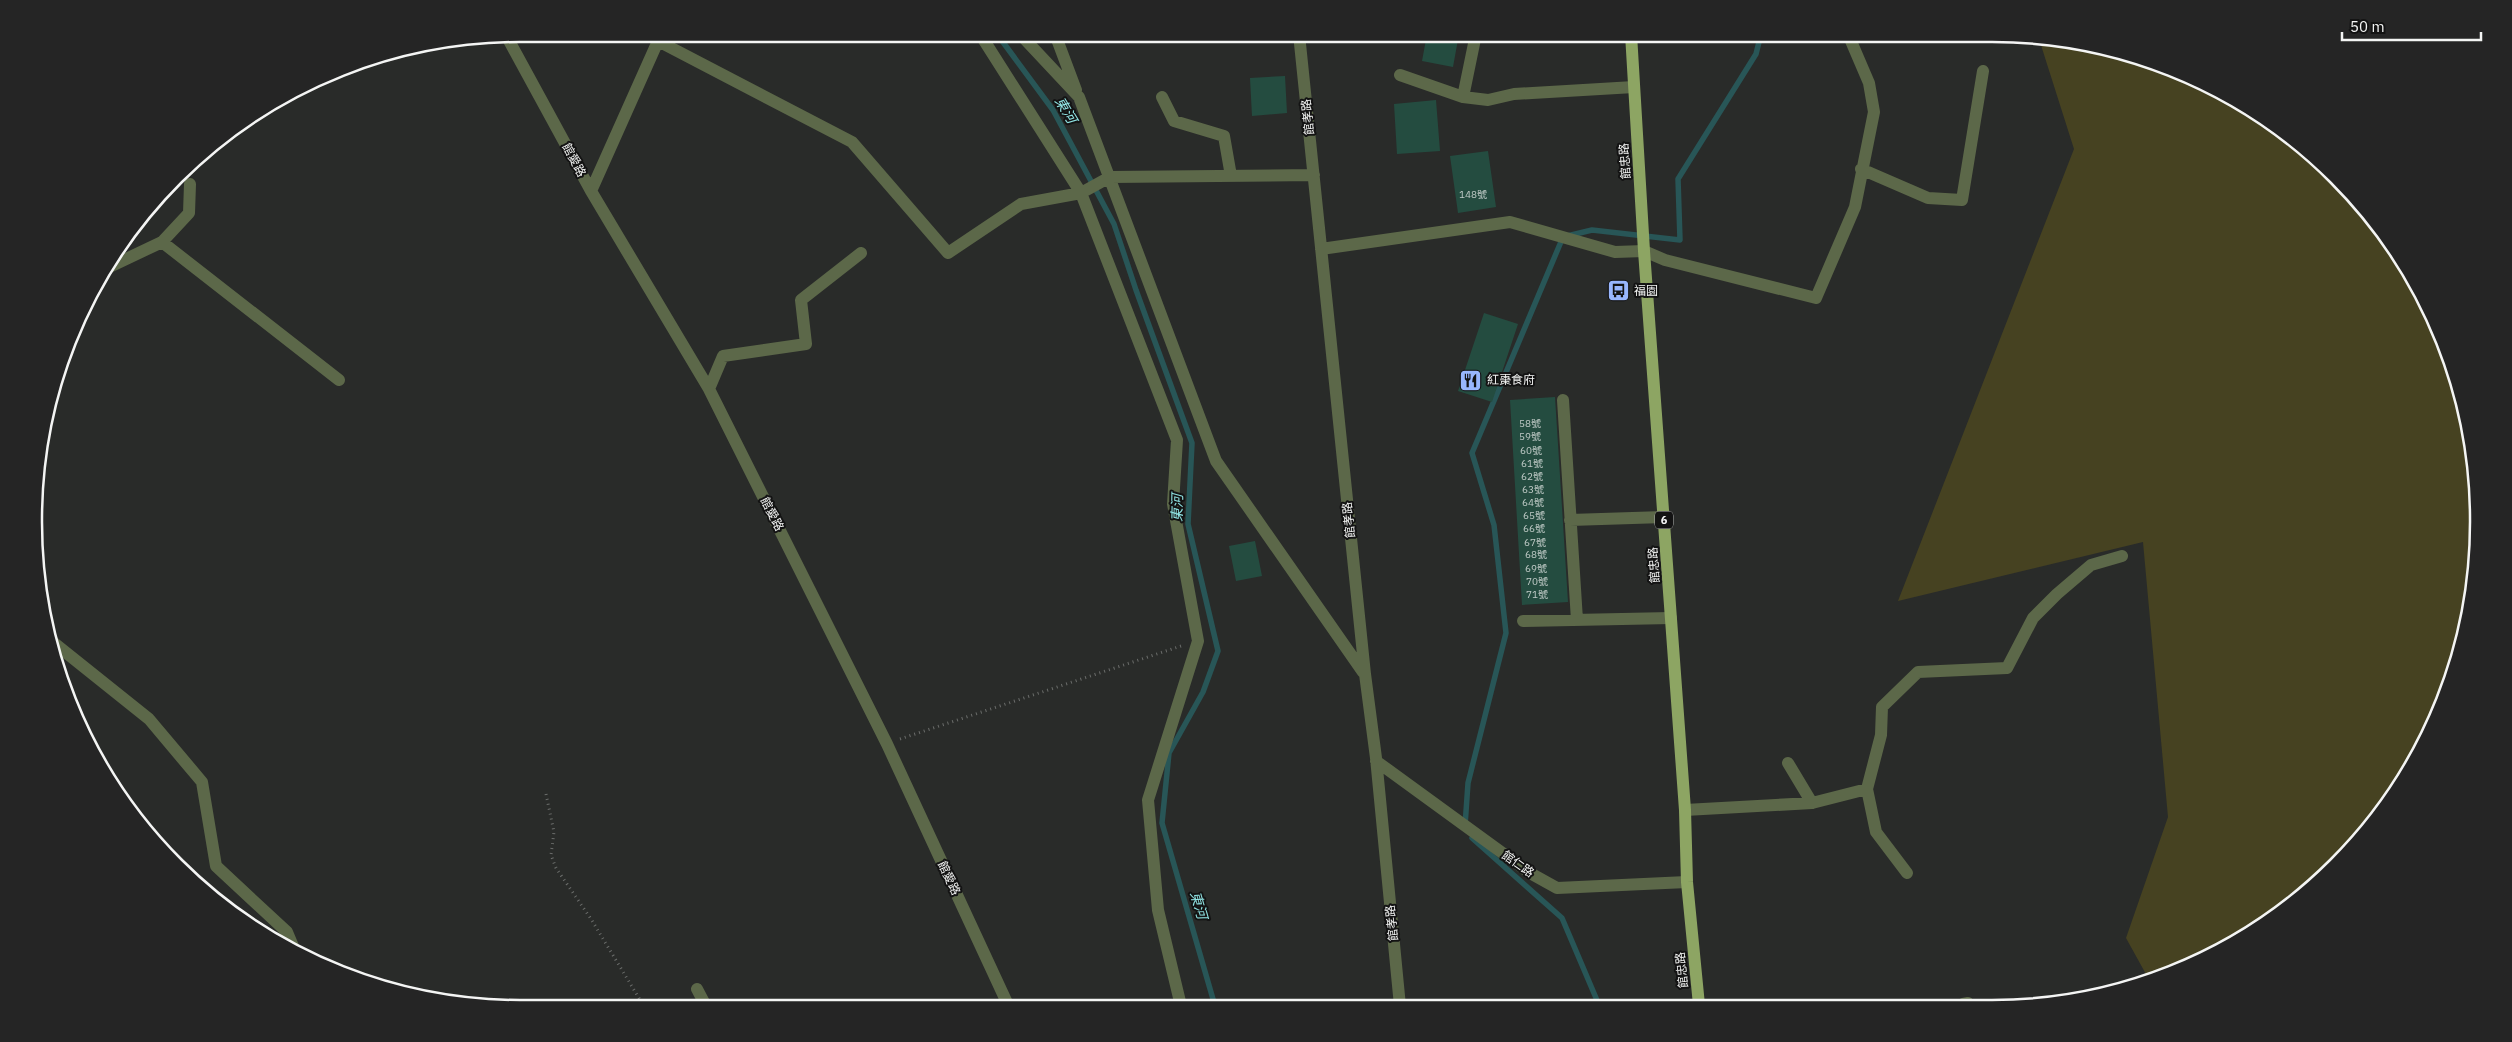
<svg xmlns="http://www.w3.org/2000/svg" width="2512" height="1042" viewBox="0 0 2512 1042" font-family="'IBM Plex Sans','Noto Sans TC',sans-serif">
	<style>
		.green { fill: #464221 }
		.lines { fill: none; stroke-linecap: round; stroke-linejoin: round }
		.stream { stroke: #285657; stroke-width: 5.5 }
		.building { fill: #244c40 }
		.path { stroke: #6b6d6b; stroke-width: 3; stroke-dasharray: 1 4; stroke-linecap: butt }
		.minor { stroke: #5c6849; stroke-width: 12 }
		.major { stroke: #8da563; stroke-width: 12 }
		.labels { text-anchor: middle; stroke-width: 4; stroke-linejoin: round; paint-order: stroke }
		.number-label { font-size: 10px; fill: #c0cbc7 }
		.shield { fill: #131313; stroke: #b0b1b0; stroke-width: 1 }
		.shield-label { font-size: 11px; font-weight: bold; fill: #f4f5f4 }
		.street-label { font-size: 12px; fill: #f4f5f4; stroke: #131313 }
		.poi-label { font-size: 12px; fill: #f4f5f4; stroke: #131313; text-anchor: start }
		.water-label { font-size: 14px; font-style: italic; fill: #90e3e3; stroke: #131313 }
		.rim { fill: none; stroke: #f4f5f4; stroke-width: 2.5 }
	</style>
	<rect width="100%" height="100%" fill="#292b29"/>
	<!-- green -->
	<path class="green" d="M2040,42L2147,60L2234,99L2312,154L2377,224L2428,305L2462,395L2477,489L2474,584L2452,677L2396,791L2312,888L2206,958L2147,976L2126,938L2168,817L2143,542L1898,601L2074,149Z"/>
	<g class="lines">
		<!-- stream -->
		<path class="stream" d="M997,34L1053,110L1114,224L1136,290L1192,443L1188,524L1218,651L1203,692L1169,753L1162,823L1215,1006
			M1465,826L1468,783L1506,633L1494,525L1472,453L1563,237L1592,230L1680,240L1678,179L1756,54L1761,34
			M1472,838L1562,918L1599,1005"/>
	</g>
	<!-- building -->
	<path class="building" d="M1427,34H1459L1453,67L1422,61Z
		M1285,76L1287,113L1252,116L1250,78Z
		M1436,100L1440,151L1397,154L1394,104Z
		M1488,151L1496,207L1458,213L1450,156Z
		M1484,313L1518,324L1492,402L1458,391Z
		M1555,397L1568,602L1522,605L1510,400Z
		M1255,541L1262,576L1236,581L1229,546Z"/>
	<g class="lines">
		<!-- path -->
		<path class="path" d="M900,739L1181,646
			M546,794L554,832L551,855L556,868L591,919L645,1008"/>
		<!-- minor -->
		<path class="minor" d="M980,34L1081,193L1177,440L1173,504L1198,641L1148,800L1158,910L1181,1006
			M1020,34L1079,97L1216,461L1363,672
			M1055,34L1076,90
			M1299,34L1365,674L1376,758L1400,1006
			M506,35L591,191L709,389L887,744L1009,1007
			M658,41L852,142L948,253L1021,204L1081,193L1110,177L1314,175
			M1400,75L1463,97L1488,100L1514,94L1634,87
			M1162,97L1174,121L1224,136L1231,176
			M1463,97L1476,34
			M1861,169L1928,198L1962,200L1983,71
			M591,191L658,41V34
			M162,242L189,213L190,184
			M1321,249L1510,222L1615,252L1644,251L1665,260L1816,298L1855,207L1874,112L1869,83L1848,34
			M105,269L162,242L339,380
			M709,389L723,356L806,344L801,300L861,253
			M1563,400L1577,620
			M1570,520L1664,517
			M1523,621L1671,618
			M49,639L149,719L202,782L216,866L287,932L295,951
			M1376,761L1530,873L1557,888L1687,882
			M1788,763L1812,803
			M1685,810L1812,803L1867,789
			M1907,873L1876,832L1867,789L1881,735L1882,707L1918,672L2007,668L2033,618L2057,594L2091,565L2122,556
			M697,989L707,1008
			M1963,1004L1968,1003"/>
		<!-- major -->
		<path class="major" d="M1631,34L1644,251L1685,810L1687,882L1699,1005"/>
	</g>
	<!-- icons -->
	<defs>
		<symbol id="bus-square" viewBox="-11 -11 22 22"><rect x="-9" y="-9" width="18" height="18" rx="4" fill="#98b6fd" stroke="#131313"/><path d="M-5-6H5V4H4V6H2V4H-2V6H-4V4H-5ZM-3.5-4V0h7V-4ZM-3.5 1.2v1.5H-2V1.2ZM2 1.2v1.5H3.5V1.2Z" fill="#111"/></symbol>
		<symbol id="restaurant-square" viewBox="-11 -11 22 22"><rect x="-9" y="-9" width="18" height="18" rx="4" fill="#98b6fd" stroke="#131313"/><path d="M-5-6h1v4h1v-4h1v4h1v-4h1v5L-1.5 .5V6h-2V.5L-5-1ZM5-6V6H3V1.5H1.5Q1.5-4 5-6Z" fill="#111"/></symbol>
	</defs>
	<g fill-rule="evenodd">
		<use href="#bus-square" x="1606" y="278" width="25" height="25"/>
		<use href="#restaurant-square" x="1458" y="368" width="25" height="25"/>
	</g>
	<g class="labels">
		<!-- number labels -->
		<g class="number-label">
			<text x="1473" y="198">148號</text>
			<text x="1530" y="427">58號</text>
			<text x="1530" y="440">59號</text>
			<text x="1531" y="454">60號</text>
			<text x="1532" y="467">61號</text>
			<text x="1532" y="480">62號</text>
			<text x="1533" y="493">63號</text>
			<text x="1533" y="506">64號</text>
			<text x="1534" y="519">65號</text>
			<text x="1534" y="532">66號</text>
			<text x="1535" y="546">67號</text>
			<text x="1536" y="558">68號</text>
			<text x="1536" y="572">69號</text>
			<text x="1537" y="585">70號</text>
			<text x="1537" y="598">71號</text>
		</g>
		<!-- shield labels -->
		<rect class="shield" x="1655" y="511.5" width="18" height="17" rx="4"/>
		<g class="shield-label">
			<text x="1664" y="524">6</text>
		</g>
		<!-- street labels -->
		<g class="street-label">
			<text transform="translate(1308 117) rotate(-96)" y="4">館孝路</text>
			<text transform="translate(574 160) rotate(62)" y="4">館愛路</text>
			<text transform="translate(1625 161) rotate(-94)" y="4">館忠路</text>
			<text transform="translate(772 514) rotate(63)" y="4">館愛路</text>
			<text transform="translate(1349 520) rotate(-96)" y="4">館孝路</text>
			<text transform="translate(1654 565) rotate(-94)" y="4">館忠路</text>
			<text transform="translate(1518 864) rotate(35)" y="4">館仁路</text>
			<text transform="translate(949 878) rotate(65)" y="4">館愛路</text>
			<text transform="translate(1392 923) rotate(-96)" y="4">館孝路</text>
			<text transform="translate(1682 970) rotate(-96)" y="4">館忠路</text>
		</g>
		<!-- poi labels -->
		<g class="poi-label">
			<text x="1634" y="295">福園</text>
			<text x="1487" y="384">紅棗食府</text>
		</g>
		<!-- water labels -->
		<g class="water-label">
			<text transform="translate(1066 110) rotate(59)" y="5">東河</text>
			<text transform="translate(1177 508) rotate(-89)" y="5">東河</text>
			<text transform="translate(1199 905) rotate(74)" y="5">東河</text>
		</g>
	</g>
	<!-- crop -->
	<path d="M0 0H2512V1042H0ZM520 42H1992A478 478 0 0 1 2470 520V522A478 478 0 0 1 1992 1000H520A478 478 0 0 1 42 522V520A478 478 0 0 1 520 42Z" fill="#252525" fill-rule="evenodd"/>
	<path class="rim" d="M520 42H1992A478 478 0 0 1 2470 520V522A478 478 0 0 1 1992 1000H520A478 478 0 0 1 42 522V520A478 478 0 0 1 520 42Z"/>
	<!-- scale -->
	<path d="M2342 32v8h139v-8" fill="none" stroke="#f4f5f4" stroke-width="2.5"/>
	<text x="2350" y="32" font-size="15" fill="#f4f5f4" stroke="#131313" stroke-width="4" paint-order="stroke">50 m</text>
</svg>
